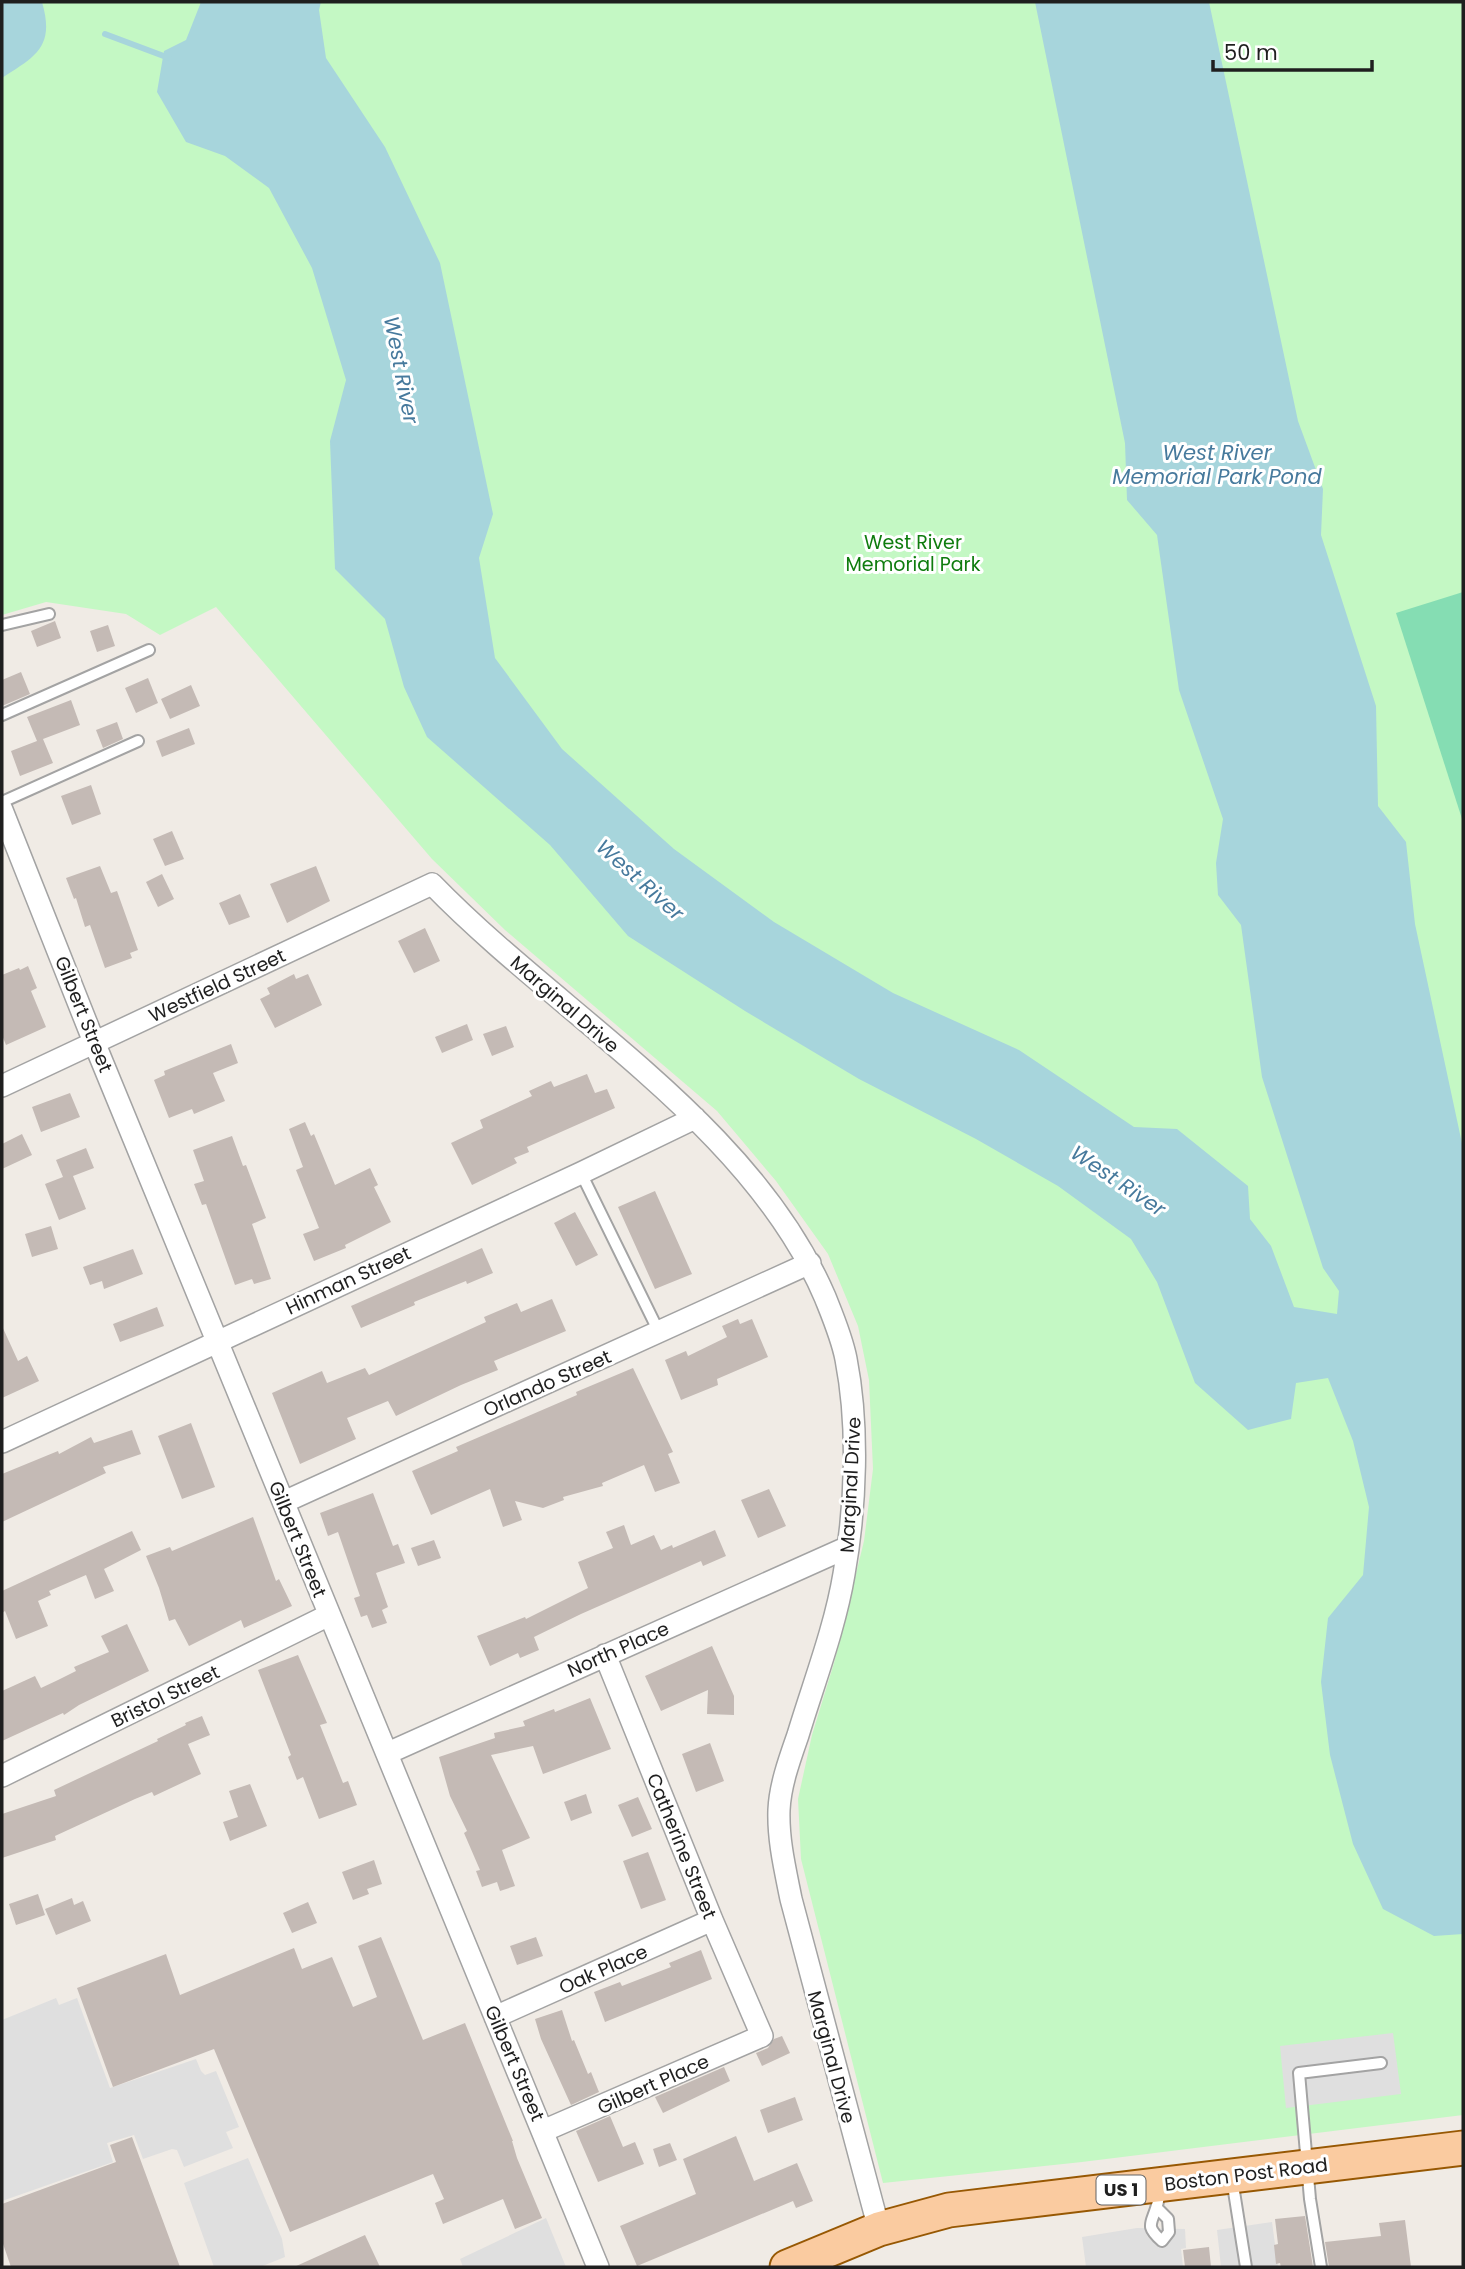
<svg xmlns="http://www.w3.org/2000/svg" width="1465" height="2269" viewBox="0 0 1465 2269" font-family="Poppins,sans-serif">
	<style>
		.park { fill: #c4f8c4 }
		.pitch { fill: #85ddb3 }
		.parking { fill: #dfdfdf }
		.water { fill: #a7d5dc }
		.lines { fill: none; stroke-linecap: round; stroke-linejoin: round }
		.stream { stroke: #a7d5dc; stroke-width: 6 }
		.building { fill: #c4bab5 }
		.lane-casing { stroke: #a3a3a3; stroke-width: 14 }
		.street-casing { stroke: #a3a3a3; stroke-width: 24 }
		.primary-casing { stroke: #975803; stroke-width: 37 }
		.lane { stroke: #fff; stroke-width: 10 }
		.street { stroke: #fff; stroke-width: 21 }
		.primary { stroke: #facba0; stroke-width: 33 }
		.labels { text-anchor: middle; stroke-width: 6; stroke-linejoin: round; paint-order: stroke }
		.shield { fill: #fff; stroke: #626262; stroke-width: 2 }
		.shield-label { font-size: 18px; font-weight: bold; fill: #1f1f1f }
		.park-label { font-size: 19px; fill: #0f7c0e; stroke: #fff }
		.street-label { font-size: 19px; fill: #1f1f1f; stroke: #fff }
		.water-label { font-size: 21px; font-style: italic; fill: #477a9d; stroke: #fff }
	</style>
	<rect width="100%" height="100%" fill="#f0ebe5"/>
	<!-- park -->
	<path class="park" d="M2,2H1463V2115L1082,2162L883,2183L801,1859L798,1799L812,1735L834,1663L864,1541L873,1469L869,1380L858,1326L828,1254L776,1181L717,1111L505,930L432,859L216,607L160,635L126,614L46,602L2,615Z"/>
	<!-- pitch -->
	<path class="pitch" d="M1463,592V822L1396,613Z"/>
	<!-- parking -->
	<path class="parking" d="M56,1998L59,2005L77,1998L110,2088L196,2059L201,2071L205,2075L216,2071L239,2127L226,2132L233,2148L184,2167L177,2150L172,2149L143,2159L134,2135L107,2143L113,2162L2,2201V2020Z
		M1393,2033L1401,2094L1286,2108L1280,2046Z
		M248,2158L282,2239L285,2257L260,2267H214L184,2183Z
		M546,2218L566,2267H463L460,2259Z
		M1272,2222L1278,2267H1221L1217,2230Z
		M1137,2228L1185,2229L1186,2248L1181,2249L1183,2267H1086L1082,2237Z"/>
	<!-- water -->
	<path class="water" d="M2,2H42C55,47 36,56 2,78Z
		M201,2H321L319,10L326,58L385,147L440,263L493,514L479,558L495,658L562,749L674,849L774,922L893,993L1019,1050L1134,1127L1177,1129L1248,1186L1250,1219L1271,1246L1294,1307L1337,1314L1339,1291L1323,1268L1262,1077L1241,925L1218,895L1216,863L1223,819L1179,690L1157,535L1127,500L1125,443L1035,2H1209L1298,421L1323,489L1321,535L1376,706L1378,806L1406,842L1415,924L1463,1148V1934L1434,1936L1383,1909L1353,1844L1330,1755L1321,1682L1328,1618L1363,1575L1369,1507L1353,1441L1328,1378L1296,1383L1291,1419L1248,1430L1195,1383L1157,1282L1131,1239L1058,1186L976,1139L859,1079L745,1011L628,936L550,845L427,737L404,687L385,619L335,569L330,441L346,380L312,268L269,188L225,156L186,142L157,92L164,51L186,40Z"/>
	<g class="lines">
		<!-- stream -->
		<path class="stream" d="M105,34L169,58"/>
	</g>
	<!-- building -->
	<path class="building" d="M55,621L61,638L37,647L31,631Z
		M108,625L115,646L97,652L90,631Z
		M21,672L30,694L2,706V680Z
		M148,678L158,703L136,713L125,688Z
		M191,685L200,706L170,719L161,699Z
		M71,700L80,725L43,739L53,763L20,776L11,751L37,741L27,717Z
		M117,722L123,739L103,748L96,730Z
		M189,728L195,744L162,757L156,741Z
		M91,785L101,814L72,825L61,796Z
		M172,831L184,859L165,866L153,839Z
		M100,866L111,893L117,891L138,950L130,953L132,958L105,968L90,925L85,927L76,898L74,899L66,878Z
		M316,866L330,901L287,923L270,884Z
		M162,874L174,899L158,907L146,882Z
		M240,894L250,917L229,925L219,903Z
		M425,928L440,961L414,973L398,941Z
		M28,966L37,988L31,991L46,1027L6,1045L2,1035V975L19,968L20,970Z
		M294,974L296,979L308,974L322,1005L275,1028L260,999L270,994L267,988Z
		M467,1024L473,1040L442,1053L435,1037Z
		M506,1026L514,1047L492,1056L483,1034Z
		M231,1044L238,1063L213,1073L225,1101L194,1114L192,1109L169,1118L154,1080L165,1075L164,1071Z
		M587,1074L595,1093L607,1089L615,1108L527,1147L529,1152L514,1158L517,1163L472,1185L451,1143L483,1128L480,1120L532,1096L529,1091L551,1081L554,1087Z
		M70,1093L80,1117L41,1132L32,1107Z
		M305,1122L311,1136L314,1134L335,1185L370,1168L378,1185L374,1187L391,1222L345,1245L346,1248L314,1261L303,1234L319,1228L296,1170L303,1167L289,1129Z
		M22,1134L32,1155L2,1169V1144Z
		M232,1136L243,1166L246,1165L266,1218L252,1224L271,1279L254,1284L252,1279L235,1285L206,1204L202,1205L194,1184L204,1181L193,1150Z
		M86,1148L94,1168L73,1176L86,1209L59,1220L45,1184L63,1177L56,1160Z
		M655,1191L692,1274L655,1289L618,1207Z
		M575,1212L598,1255L576,1266L554,1223Z
		M51,1226L58,1249L32,1257L25,1234Z
		M482,1248L493,1273L467,1284L466,1281L414,1302L415,1305L361,1328L351,1306Z
		M133,1249L143,1274L104,1289L102,1281L90,1285L83,1267Z
		M552,1299L566,1331L494,1361L498,1370L461,1385L396,1416L388,1401L347,1418L356,1439L300,1464L272,1393L322,1371L327,1383L365,1368L369,1375L486,1322L484,1317L517,1303L521,1312Z
		M157,1307L164,1326L120,1342L113,1324Z
		M738,1319L740,1324L752,1319L768,1357L717,1379L718,1385L681,1400L665,1360L686,1351L688,1356L727,1337L722,1326Z
		M2,1326L18,1361L27,1356L39,1381L2,1398Z
		M633,1368L673,1452L668,1454L680,1483L655,1492L644,1465L602,1483L603,1486L563,1497L564,1500L543,1508L515,1501L522,1520L503,1527L490,1489L431,1515L412,1471L458,1451L456,1447L577,1395L576,1392Z
		M191,1423L215,1487L182,1499L158,1436Z
		M132,1430L141,1454L103,1467L106,1473L2,1522V1474L58,1451L59,1454L91,1437L94,1443Z
		M769,1489L786,1526L758,1538L741,1500Z
		M373,1493L393,1546L398,1544L405,1563L376,1573L388,1607L382,1610L387,1623L372,1628L367,1615L361,1617L354,1598L360,1596L338,1532L328,1536L320,1513Z
		M253,1517L276,1581L279,1579L292,1606L244,1628L241,1620L189,1646L175,1619L169,1621L159,1588L146,1556L170,1547L172,1551Z
		M624,1525L631,1545L654,1535L661,1550L672,1545L673,1548L715,1530L726,1556L703,1566L701,1561L581,1614L534,1637L539,1650L520,1658L518,1653L490,1666L477,1636L525,1617L526,1619L588,1588L578,1562L613,1548L606,1532Z
		M132,1531L141,1550L104,1569L114,1591L95,1599L86,1575L49,1591L51,1595L38,1601L48,1626L16,1639L5,1611L2,1613V1591Z
		M434,1540L441,1558L418,1566L411,1548Z
		M127,1624L149,1671L79,1705L64,1715L63,1713L2,1741V1691L35,1676L41,1688L58,1680L76,1671L74,1667L109,1652L101,1636Z
		M712,1646L734,1696V1715L707,1714L708,1690L661,1711L645,1676Z
		M298,1655L327,1723L320,1725L343,1783L348,1781L357,1805L319,1819L303,1777L297,1780L288,1757L291,1755L258,1670Z
		M590,1698L611,1749L543,1774L533,1746L491,1755L530,1838L502,1850L515,1886L500,1891L497,1882L482,1887L476,1871L480,1870L464,1833L467,1831L450,1796L439,1757L495,1738L494,1733L525,1726L523,1721L554,1709L555,1712Z
		M202,1716L210,1735L188,1744L201,1774L154,1796L152,1792L135,1799L55,1836L56,1840L2,1858V1814L56,1796L54,1790L158,1741L157,1739L186,1725L185,1723Z
		M710,1743L724,1781L696,1792L682,1754Z
		M250,1784L267,1826L230,1841L223,1822L238,1817L229,1791Z
		M586,1794L592,1813L571,1821L564,1802Z
		M638,1797L652,1829L632,1837L618,1805Z
		M648,1852L666,1900L641,1909L623,1861Z
		M374,1860L382,1884L367,1889L369,1894L353,1900L342,1872Z
		M38,1894L45,1915L16,1925L9,1904Z
		M72,1898L74,1905L83,1901L91,1921L56,1935L45,1909Z
		M308,1902L317,1923L292,1933L283,1913Z
		M381,1937L423,2040L465,2023L513,2141H512L517,2158L542,2218L515,2229L503,2199L443,2224L435,2203L444,2199L433,2174L290,2232L214,2049L113,2087L77,1988L166,1954L180,1995L294,1948L302,1969L332,1957L353,2007L377,1997L358,1946Z
		M536,1937L543,1956L517,1965L510,1946Z
		M701,1950L712,1979L605,2022L594,1992L620,1982L622,1986L671,1967L669,1963Z
		M562,2010L572,2041L574,2040L588,2074L591,2072L599,2092L571,2105L541,2039L535,2019Z
		M782,2036L790,2053L762,2066L756,2053L768,2048L774,2039Z
		M724,2067L730,2081L663,2113L655,2097Z
		M795,2097L803,2120L768,2133L760,2110Z
		M610,2116L623,2147L635,2142L644,2164L598,2182L576,2131Z
		M736,2136L754,2181L797,2163L813,2201L796,2208L793,2201L637,2266L620,2226L696,2194L683,2159Z
		M132,2137L180,2267H11L2,2241V2204L116,2162L110,2145Z
		M670,2143L677,2160L659,2167L653,2149Z
		M1305,2216L1313,2267H1281L1280,2263L1276,2264L1274,2245L1278,2244L1275,2219Z
		M1405,2220L1411,2267H1329L1325,2242L1381,2236L1379,2223Z
		M365,2235L380,2267H294Z
		M1209,2247L1211,2267H1185L1183,2250Z"/>
	<g class="lines">
		<defs>
			<path id="lane" d="M2,625L49,614
				M2,715L149,650
				M2,802L138,741
				M581,1173L659,1332
				M1232,2179L1246,2267
				M1157,2208L1168,2219L1169,2232L1162,2241C1144,2225 1152,2224 1157,2205C1159,2200 1159,2193 1160,2187
				M1321,2267L1310,2199L1299,2073L1381,2063"/>
			<path id="street" d="M2,810L94,1042L598,2267
				M2,1086L432,884C560,1016 751,1124 825,1297C833,1317 842,1338 846,1359C859,1426 856,1506 844,1574C835,1628 814,1682 798,1735C790,1758 780,1785 779,1810C778,1840 785,1869 791,1899L879,2229
				M2,1442L581,1173L695,1118
				M284,1502L810,1263
				M388,1753L848,1547
				M2,1776L329,1615
				M495,2017L712,1920
				M543,2131L762,2036L712,1920L605,1655"/>
			<path id="primary" d="M787,2267L879,2229L949,2210L1463,2148"/>
		</defs>
		<!-- lane casing -->
		<use href="#lane" class="lane-casing"/>
		<!-- street casing -->
		<use href="#street" class="street-casing"/>
		<!-- primary casing -->
		<use href="#primary" class="primary-casing"/>
		<!-- lane -->
		<use href="#lane" class="lane"/>
		<!-- street -->
		<use href="#street" class="street"/>
		<!-- primary -->
		<use href="#primary" class="primary"/>
	</g>
	<g class="labels">
		<!-- shield labels -->
		<rect class="shield" x="1096.5" y="2175.5" width="49" height="29" rx="5"/>
		<g class="shield-label">
			<text x="1121" y="2196">US 1</text>
		</g>
		<!-- park labels -->
		<g class="park-label">
			<text x="913" y="549">West River<tspan x="913" dy="22">Memorial Park</tspan></text>
		</g>
		<!-- street labels -->
		<g class="street-label">
			<text transform="translate(217 985) rotate(-25)" y="7">Westfield Street</text>
			<text transform="translate(565 1004) rotate(41)" y="7">Marginal Drive</text>
			<text transform="translate(84 1014) rotate(68)" y="7">Gilbert Street</text>
			<text transform="translate(348 1280) rotate(-25)" y="7">Hinman Street</text>
			<text transform="translate(547 1383) rotate(-24)" y="7">Orlando Street</text>
			<text transform="translate(850 1485) rotate(-87)" y="7">Marginal Drive</text>
			<text transform="translate(298 1539) rotate(68)" y="7">Gilbert Street</text>
			<text transform="translate(618 1649) rotate(-24)" y="7">North Place</text>
			<text transform="translate(165 1696) rotate(-26)" y="7">Bristol Street</text>
			<text transform="translate(682 1846) rotate(68)" y="7">Catherine Street</text>
			<text transform="translate(603 1969) rotate(-24)" y="7">Oak Place</text>
			<text transform="translate(832 2057) rotate(75)" y="7">Marginal Drive</text>
			<text transform="translate(515 2063) rotate(67)" y="7">Gilbert Street</text>
			<text transform="translate(653 2084) rotate(-24)" y="7">Gilbert Place</text>
			<text transform="translate(1246 2174) rotate(-7)" y="7">Boston Post Road</text>
		</g>
		<!-- water labels -->
		<g class="water-label">
			<text transform="translate(401 370) rotate(79)" y="7">West River</text>
			<text x="1217" y="460">West River<tspan x="1217" dy="24">Memorial Park Pond</tspan></text>
			<text transform="translate(640 880) rotate(42)" y="7">West River</text>
			<text transform="translate(1118 1181) rotate(34)" y="7">West River</text>
		</g>
	</g>
	<!-- border -->
	<rect width="1465" height="2269" fill="none" stroke="#1f1f1f" stroke-width="7"/>
	<!-- scale -->
	<path d="M1213 60v10h159v-10" fill="none" stroke="#1f1f1f" stroke-width="3.5"/>
	<text x="1224" y="60" font-size="21" fill="#1f1f1f" stroke="#ffffff" stroke-width="5" paint-order="stroke">50 m</text>
</svg>
